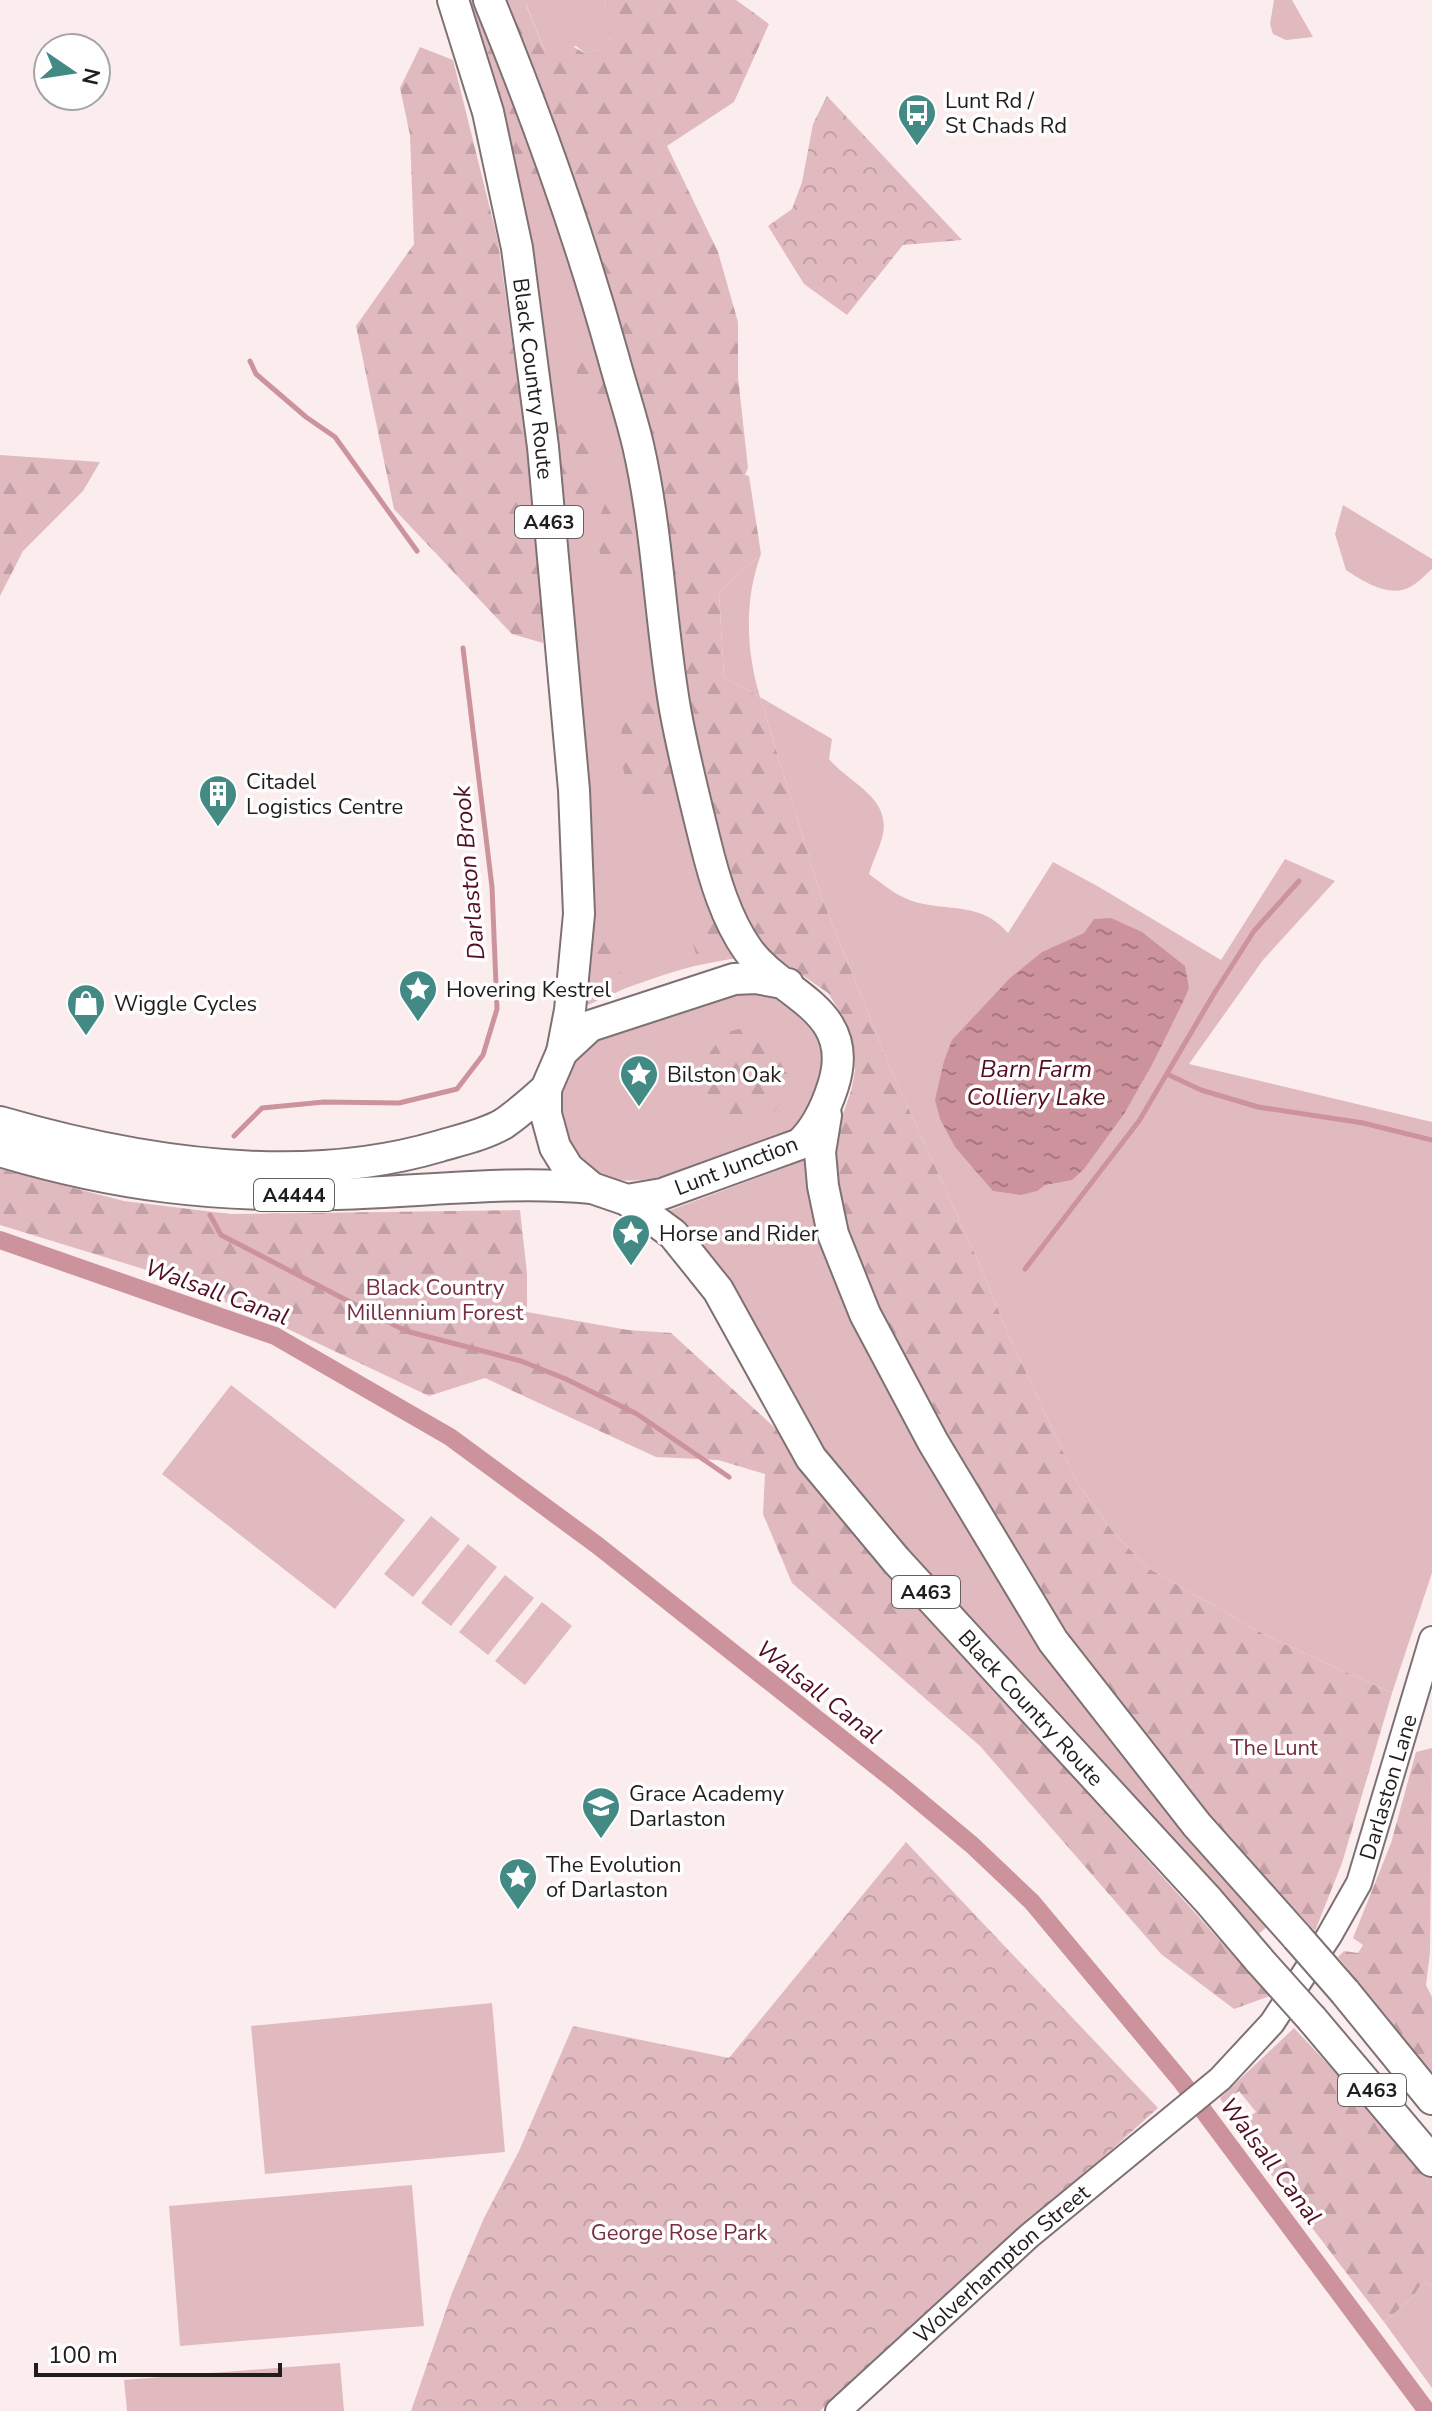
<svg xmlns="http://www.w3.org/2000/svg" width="1432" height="2411" viewBox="0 0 1432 2411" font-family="'Nunito Sans',sans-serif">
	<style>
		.grass { fill: #e1babf }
		.forest { fill: url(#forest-firs) }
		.park { fill: url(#park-crowns) }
		.water { fill: url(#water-ripples) }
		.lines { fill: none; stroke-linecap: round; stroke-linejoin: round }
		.stream { stroke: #cd939c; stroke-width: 5 }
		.canal { stroke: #cd939c; stroke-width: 18 }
		.secondary-casing { stroke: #7e7173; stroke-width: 28 }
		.highway-casing { stroke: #7e7173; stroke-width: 34 }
		.secondary { stroke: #fff; stroke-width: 24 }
		.highway { stroke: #fff; stroke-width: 30 }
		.highway-bridge-casing { stroke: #7e7173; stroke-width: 34; stroke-linecap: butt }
		.highway-bridge { stroke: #fff; stroke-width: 30 }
		.labels { text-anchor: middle; stroke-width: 7; stroke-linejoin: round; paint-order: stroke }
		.shield { fill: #fefefe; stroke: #646060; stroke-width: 2 }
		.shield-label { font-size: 20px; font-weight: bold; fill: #221d1d }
		.poi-label { font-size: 22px; fill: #221d1d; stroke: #fefefe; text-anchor: start }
		.street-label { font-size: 22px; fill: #221d1d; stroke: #fefefe }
		.park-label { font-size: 22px; fill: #752e3e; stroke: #fefefe }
		.water-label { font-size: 24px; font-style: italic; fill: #520d21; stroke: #fefefe }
	</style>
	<defs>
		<pattern id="forest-firs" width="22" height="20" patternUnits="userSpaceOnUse" patternTransform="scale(2)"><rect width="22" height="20" fill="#e1babf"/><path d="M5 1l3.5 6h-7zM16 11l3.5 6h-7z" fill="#c19fa4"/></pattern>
		<pattern id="park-crowns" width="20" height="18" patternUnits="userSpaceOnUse" patternTransform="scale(2)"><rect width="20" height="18" fill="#e1babf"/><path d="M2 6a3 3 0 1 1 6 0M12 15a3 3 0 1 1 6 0" fill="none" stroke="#c19fa4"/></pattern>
		<pattern id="water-ripples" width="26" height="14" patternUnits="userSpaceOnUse" patternTransform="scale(2)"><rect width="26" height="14" fill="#cd939c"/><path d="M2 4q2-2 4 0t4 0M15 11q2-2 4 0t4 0" fill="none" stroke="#a6777f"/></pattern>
	</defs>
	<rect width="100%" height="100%" fill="#fbedee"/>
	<!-- grass -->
	<path class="grass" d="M475,0L596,326L741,957C695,962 622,987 581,1008L588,888Z
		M534,0H604L613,45L586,54L576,46L546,53L526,4Z
		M1274,0H1292L1313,37L1286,40L1273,34L1270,24Z
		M1343,505L1432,559V569C1426,574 1419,582 1412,586C1391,599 1364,582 1346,570L1335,534Z
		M761,554C744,600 746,651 760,697L832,739L829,759C850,784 893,798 882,838C879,850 872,862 869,874C884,885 900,899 919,903C953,911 982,903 1008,933L1053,862L1099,887L1221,960L1285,859L1335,881L1263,960L1189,1064L1432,1122V1573L1392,1693L1269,1637L1148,1568L1114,1533L1077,1482L1009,1336L979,1263L891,1070L821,896L760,697L724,677L719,592Z
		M722,990C737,991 757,989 772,993C779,995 786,1002 792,1007C839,1041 829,1108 782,1137C758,1145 735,1153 712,1161C665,1177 598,1203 569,1143C548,1099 561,1086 580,1046Z
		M805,1160L814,1205L1270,1924L1254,1938L1135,1812L850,1486L811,1434L686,1228L668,1211Z
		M231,1385L405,1520L335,1609L162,1474Z
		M431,1516L460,1539L413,1597L384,1574Z
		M468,1544L497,1567L451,1626L421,1603Z
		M505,1575L534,1598L488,1655L459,1632Z
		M542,1602L572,1626L525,1685L495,1661Z
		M492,2003L505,2152L265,2174L251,2026Z
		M412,2185L424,2326L180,2346L169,2206Z
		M1428,2282L1432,2287V2388L1384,2322L1412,2298L1420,2286Z
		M340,2363L344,2411H127L124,2380Z"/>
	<!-- forest -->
	<path class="forest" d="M465,0H475L547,177L516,201Z
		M505,0H534L526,5L546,53L567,43L586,54L612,45L604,0H736L769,24L734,102L667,146L718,252L738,322V377L748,468L745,475L749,476L761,554L719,592L724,677L760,697L821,896L891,1070L979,1263L1009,1336L1077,1482L1114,1533L1148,1568L1269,1637L1392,1693L1342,1863L1315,1931L1176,1782L1090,1671L1048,1608L906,1370L844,1236L833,1160L839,1125L851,1091L855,1071L853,1044L844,1018L828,993L763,948L742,919L713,841L676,635V585L664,502Z
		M420,47L453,60L498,241L535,506L543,643L512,634L394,509L356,326L414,244L410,135L400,88Z
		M593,350L607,366L617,407L599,427C580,405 577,383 576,354Z
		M562,423C595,436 605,462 588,493L567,501L556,498L549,435Z
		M0,455L100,462L83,491L23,551L0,596Z
		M610,496C647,505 644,533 649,565L635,577C592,575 589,525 610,496Z
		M633,698H652L668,713L679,775L669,789L650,797L628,787C617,750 617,733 633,698Z
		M716,915L741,957L699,965L690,933L698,919Z
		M611,936L625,946L617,992L581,1008L585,937Z
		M746,1027L779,1041L792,1081L774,1113L740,1129L713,1122L702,1093L707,1057L724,1033Z
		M0,1169L124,1201L230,1214L520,1210L527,1274V1312L628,1330L671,1333L772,1425L897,1582L1270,1996L1234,2009L1161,1954L980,1746L792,1583L763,1514L765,1474L718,1460L656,1457L485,1378L429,1396L271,1321L150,1271L0,1225Z
		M1432,1748L1430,1953L1426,1985L1432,1997V2073L1338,1957L1344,1951L1358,1953L1363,1945L1353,1938L1391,1843L1416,1752Z
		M1294,2028L1432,2175V2287L1428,2282L1420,2286L1412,2298L1384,2322L1238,2131L1240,2122L1256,2112L1239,2091L1223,2103L1220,2098Z"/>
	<!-- park -->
	<path class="park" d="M827,96L962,240L903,245L847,315L804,284L768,226L792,209L802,182L813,124Z
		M906,1842L1158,2108L820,2411H411L452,2293L484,2218L519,2151L573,2026L729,2058Z"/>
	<!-- water -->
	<path class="water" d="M1111,918L1142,932L1185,966L1189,988L1182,1004L1154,1061L1124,1114L1084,1169L1072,1180L1045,1185L1037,1191L1021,1195L993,1191L955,1147L940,1119L935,1100L944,1061L952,1040L1010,978L1042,952L1084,933L1094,919Z"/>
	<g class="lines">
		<!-- stream -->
		<path class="stream" d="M250,361L256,374L306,417L335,437L417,551
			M1167,1074L1201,1090L1258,1107L1363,1123L1432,1140
			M234,1136L262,1108L324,1102L399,1103L457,1089L483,1055L497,1009L492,887L463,648
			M210,1215L221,1235L406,1331L521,1361L566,1379L637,1414L729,1477
			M1025,1269L1139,1121L1215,992L1254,931L1299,881"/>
		<!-- canal -->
		<path class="canal" d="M0,1240L275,1336L450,1437L597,1545L899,1784L972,1845L1032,1902L1182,2082L1427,2411"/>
		<defs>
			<g id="secondary">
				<path id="s1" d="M838,2411L1029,2236L1220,2079L1272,2023L1329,1936L1359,1883L1432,1639"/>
			</g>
			<g id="highway">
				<path id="s2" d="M453,0L488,112L517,248L543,447L574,790L579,914L570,1010L562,1052"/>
				<path d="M489,0C537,117 579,234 613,356C621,386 631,415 638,445C658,532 660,622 675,709C683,753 694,797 705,841C714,878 726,919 748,950C781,996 858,1009 833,1086C826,1108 817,1128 800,1144L662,1194L627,1200L592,1188L568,1168L555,1147L546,1114V1089L562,1052L590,1026L734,979L756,978L788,984"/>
				<path d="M826,1115L820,1152L823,1186L833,1234L865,1314L933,1442L1053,1641L1197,1825L1297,1937"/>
				<path d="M0,1122C138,1162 299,1188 440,1146C460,1140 484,1135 503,1124C518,1114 532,1101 546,1089"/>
				<path d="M0,1151C117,1186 214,1197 337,1194C422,1192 506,1180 592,1188"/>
				<path id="s3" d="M627,1200L673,1234L718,1290L811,1458L896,1560L1208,1900L1260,1961"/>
				<path d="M1345,1992L1432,2099"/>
				<path d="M1312,2019L1432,2161"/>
			</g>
		</defs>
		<!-- secondary casing -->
		<use href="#secondary" class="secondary-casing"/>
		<!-- highway casing -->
		<use href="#highway" class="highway-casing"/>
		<!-- secondary -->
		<use href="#secondary" class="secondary"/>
		<!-- highway -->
		<use href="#highway" class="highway"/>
		<defs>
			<path id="highway-bridge" d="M1297,1937L1345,1992
				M1260,1961L1312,2019"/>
		</defs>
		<!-- highway-bridge casing -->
		<use href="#highway-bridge" class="highway-bridge-casing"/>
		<!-- highway-bridge -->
		<use href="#highway-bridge" class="highway-bridge"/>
	</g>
	<!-- icons -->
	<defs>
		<symbol id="bus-pin" viewBox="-11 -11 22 30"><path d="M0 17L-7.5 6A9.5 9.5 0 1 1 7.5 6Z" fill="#438a85" stroke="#fefefe"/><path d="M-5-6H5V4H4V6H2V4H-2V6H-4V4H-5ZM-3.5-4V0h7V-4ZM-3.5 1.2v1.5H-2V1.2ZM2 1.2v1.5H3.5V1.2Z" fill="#fff"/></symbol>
		<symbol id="building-pin" viewBox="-11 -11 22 30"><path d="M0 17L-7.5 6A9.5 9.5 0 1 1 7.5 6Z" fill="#438a85" stroke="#fefefe"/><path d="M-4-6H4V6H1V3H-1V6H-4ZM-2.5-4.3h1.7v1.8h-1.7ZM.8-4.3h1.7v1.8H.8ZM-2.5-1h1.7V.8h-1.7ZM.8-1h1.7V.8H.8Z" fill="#fff"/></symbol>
		<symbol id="sight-pin" viewBox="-11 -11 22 30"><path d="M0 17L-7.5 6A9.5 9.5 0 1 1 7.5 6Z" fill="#438a85" stroke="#fefefe"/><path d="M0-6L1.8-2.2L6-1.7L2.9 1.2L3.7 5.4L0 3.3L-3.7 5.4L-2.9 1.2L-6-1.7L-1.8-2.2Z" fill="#fff"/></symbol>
		<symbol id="shop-pin" viewBox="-11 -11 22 30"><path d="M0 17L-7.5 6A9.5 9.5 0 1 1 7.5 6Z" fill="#438a85" stroke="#fefefe"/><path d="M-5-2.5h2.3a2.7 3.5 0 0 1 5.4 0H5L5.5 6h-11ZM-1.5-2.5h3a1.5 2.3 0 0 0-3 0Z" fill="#fff"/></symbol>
		<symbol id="school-pin" viewBox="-11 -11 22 30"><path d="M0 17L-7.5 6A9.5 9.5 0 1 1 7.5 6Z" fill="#438a85" stroke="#fefefe"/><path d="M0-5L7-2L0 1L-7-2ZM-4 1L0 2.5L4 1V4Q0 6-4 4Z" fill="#fff"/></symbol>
	</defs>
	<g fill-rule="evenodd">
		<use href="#bus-pin" x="895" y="91" width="44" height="60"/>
		<use href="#building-pin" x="196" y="772" width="44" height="60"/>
		<use href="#sight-pin" x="396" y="967" width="44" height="60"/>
		<use href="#shop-pin" x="64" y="981" width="44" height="60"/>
		<use href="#sight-pin" x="617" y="1052" width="44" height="60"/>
		<use href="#sight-pin" x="609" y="1211" width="44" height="60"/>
		<use href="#school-pin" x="579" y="1784" width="44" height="60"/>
		<use href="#sight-pin" x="496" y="1855" width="44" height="60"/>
	</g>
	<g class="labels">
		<!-- shield labels -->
		<g class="shield">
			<rect x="515" y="506" width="68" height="32" rx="6"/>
			<rect x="254" y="1179" width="80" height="32" rx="6"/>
			<rect x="892" y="1576" width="68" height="32" rx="6"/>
			<rect x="1338" y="2074" width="68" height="32" rx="6"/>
		</g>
		<g class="shield-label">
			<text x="549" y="529">A463</text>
			<text x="294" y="1202">A4444</text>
			<text x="926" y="1599">A463</text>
			<text x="1372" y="2097">A463</text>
		</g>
		<!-- poi labels -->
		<g class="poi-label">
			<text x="945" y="108">Lunt Rd /<tspan x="945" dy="25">St Chads Rd</tspan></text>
			<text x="246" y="789">Citadel<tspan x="246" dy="25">Logistics Centre</tspan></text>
			<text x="446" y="997">Hovering Kestrel</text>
			<text x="114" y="1011">Wiggle Cycles</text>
			<text x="667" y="1082">Bilston Oak</text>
			<text x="659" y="1241">Horse and Rider</text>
			<text x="629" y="1801">Grace Academy<tspan x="629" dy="25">Darlaston</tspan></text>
			<text x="546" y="1872">The Evolution<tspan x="546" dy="25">of Darlaston</tspan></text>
		</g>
		<!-- street labels -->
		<g class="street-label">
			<text dy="8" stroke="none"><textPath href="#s2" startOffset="388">Black Country Route</textPath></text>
			<text transform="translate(736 1165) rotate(-21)" y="8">Lunt Junction</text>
			<text dy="8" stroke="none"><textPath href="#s3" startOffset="654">Black Country Route</textPath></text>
			<text dy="8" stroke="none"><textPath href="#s1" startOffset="848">Darlaston Lane</textPath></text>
			<text dy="8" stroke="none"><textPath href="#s1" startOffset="220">Wolverhampton Street</textPath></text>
		</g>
		<!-- park labels -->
		<g class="park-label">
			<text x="435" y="1295">Black Country<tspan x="435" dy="25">Millennium Forest</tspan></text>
			<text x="1274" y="1755">The Lunt</text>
			<text x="679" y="2240">George Rose Park</text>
		</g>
		<!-- water labels -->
		<g class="water-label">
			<text transform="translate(469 873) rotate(-95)" y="8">Darlaston Brook</text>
			<text x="1036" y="1077">Barn Farm<tspan x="1036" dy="28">Colliery Lake</tspan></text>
			<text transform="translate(217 1292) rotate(20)" y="8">Walsall Canal</text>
			<text transform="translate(819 1692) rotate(38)" y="8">Walsall Canal</text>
			<text transform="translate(1271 2161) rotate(53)" y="8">Walsall Canal</text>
		</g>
	</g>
	<!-- north arrow -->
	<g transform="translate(72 72) rotate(103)"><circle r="38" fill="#fefefe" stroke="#a6a4a4" stroke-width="2"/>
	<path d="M0-6L14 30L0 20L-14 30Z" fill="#438a85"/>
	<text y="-12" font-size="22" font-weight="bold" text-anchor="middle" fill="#221d1d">N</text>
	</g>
	<!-- scale -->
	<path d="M36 2363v12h244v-12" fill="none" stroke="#221d1d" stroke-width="4"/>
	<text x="48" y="2363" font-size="24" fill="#221d1d" stroke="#fefefe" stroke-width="6" paint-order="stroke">100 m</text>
</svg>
